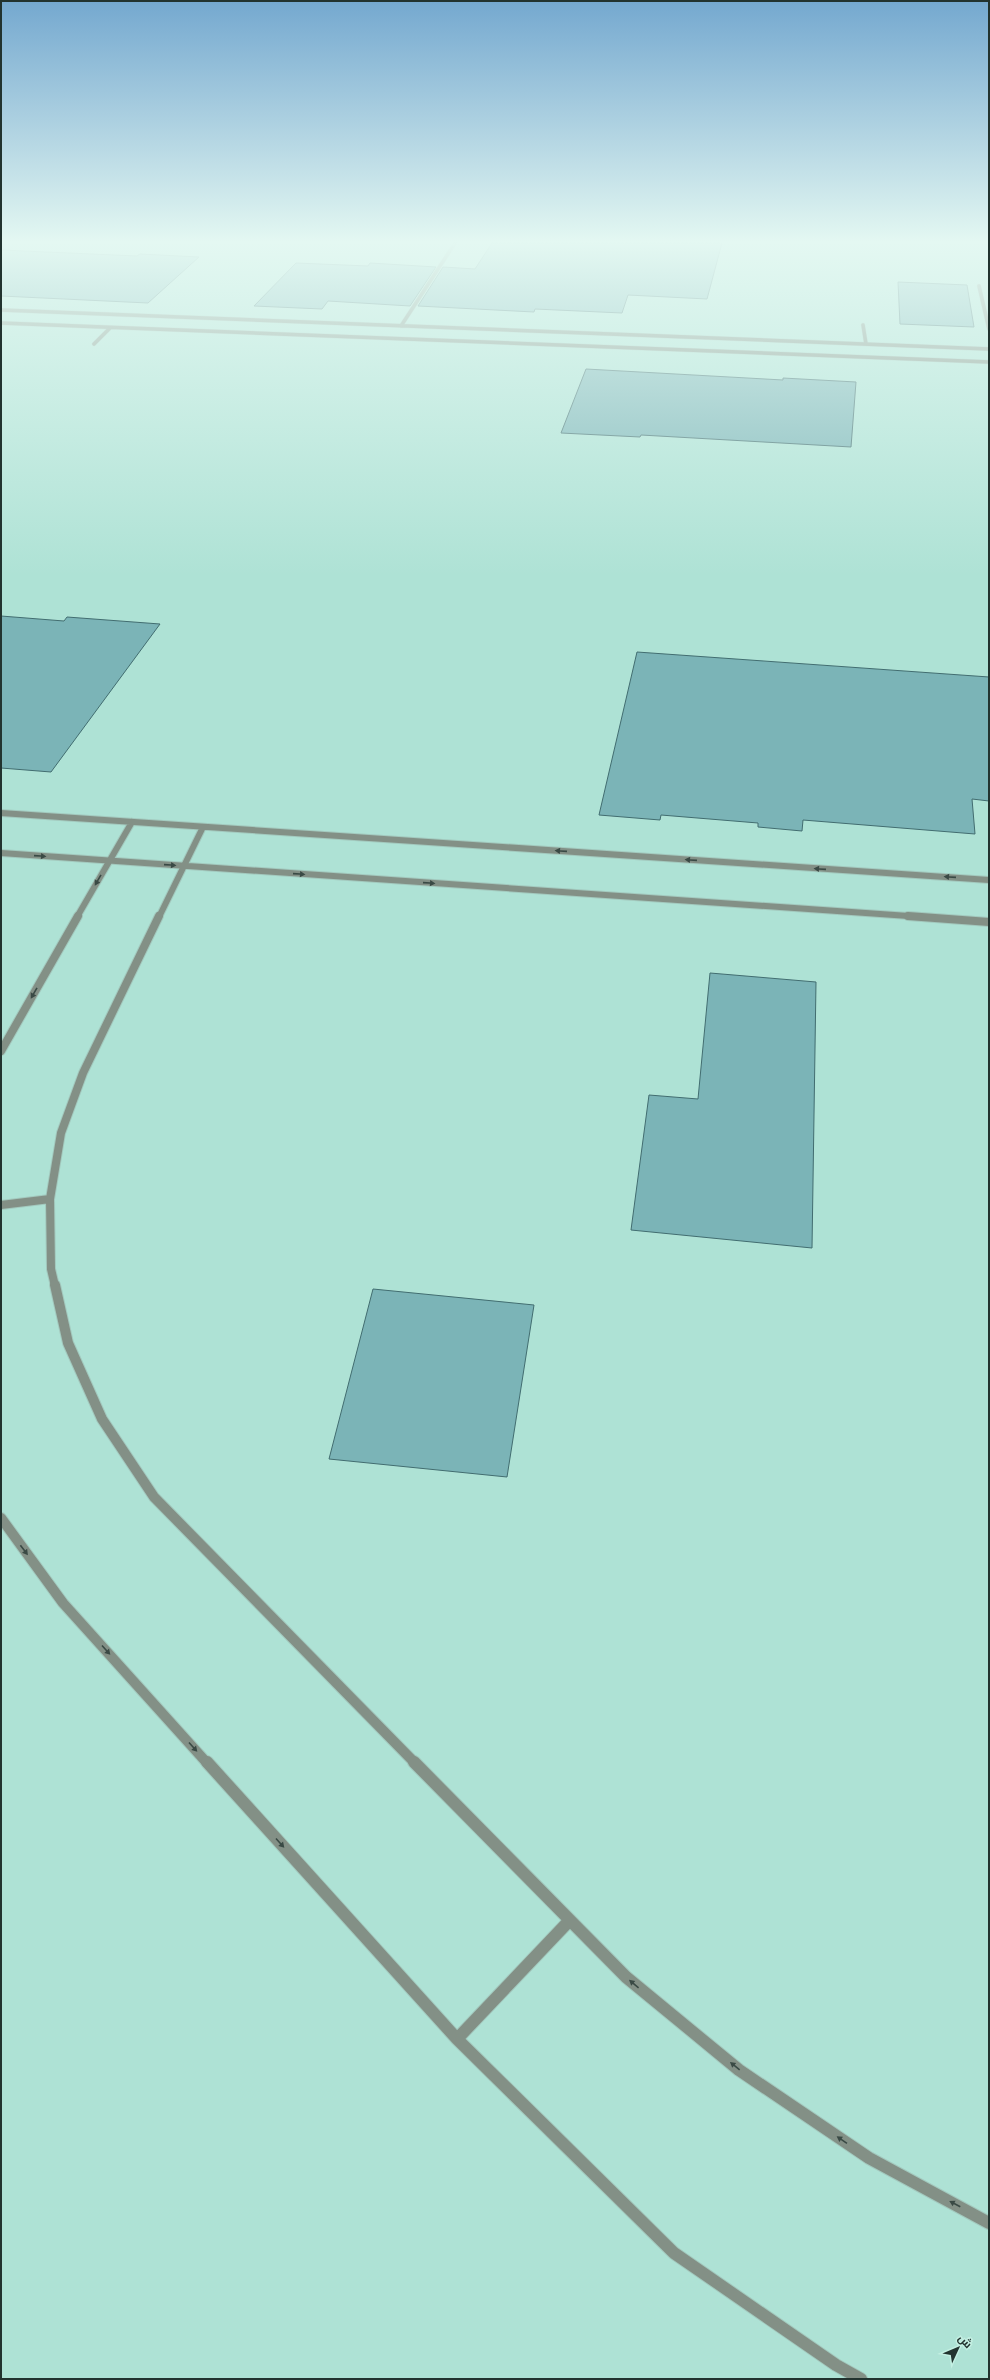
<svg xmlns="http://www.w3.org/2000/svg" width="990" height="2380" viewBox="0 0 990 2380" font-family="'Zilla Slab',Cairo,serif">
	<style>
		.built { fill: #aee2d5 }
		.building { fill: #7bb4b7; stroke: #426d70 }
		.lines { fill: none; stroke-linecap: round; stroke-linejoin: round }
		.lane-far4-casing { stroke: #a3c9be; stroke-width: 4.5 }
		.lane-far3-casing { stroke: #a3c9be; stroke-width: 8 }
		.lane-far2-casing { stroke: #a3c9be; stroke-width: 10 }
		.lane-far1-casing { stroke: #a3c9be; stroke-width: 12 }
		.lane-casing { stroke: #a3c9be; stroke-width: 14 }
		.lane-far4 { stroke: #839086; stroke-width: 3.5 }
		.lane-far3 { stroke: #839086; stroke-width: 6 }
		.lane-far2 { stroke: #839086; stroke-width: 8 }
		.lane-far1 { stroke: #839086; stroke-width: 10 }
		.lane { stroke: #839086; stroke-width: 12 }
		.oneway { fill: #3a4a45 }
	</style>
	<rect width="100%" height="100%" fill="#c3efe2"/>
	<!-- built -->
	<path class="built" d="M1,243H989V2379H1Z"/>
	<!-- building -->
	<path class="building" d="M492,243H722L707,299L628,295L622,313L535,309L534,312L418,306L443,267L475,269Z
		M1,250L137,256L140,254L199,257L148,303L1,296Z
		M296,263L368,266L370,263L436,267L410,306L328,301L322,309L254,306Z
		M898,282L967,285L974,327L900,324Z
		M586,369L783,380V378L856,382L851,447L641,435L640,437L561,433Z
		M1,616L64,621L67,617L160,624L51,772L1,768Z
		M637,652L989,677V801L972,799L975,834L803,820L802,831L758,827V823L661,815L660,820L599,815Z
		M710,973L816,982L812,1248L631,1230L649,1095L698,1099Z
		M373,1289L534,1305L507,1477L329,1459Z"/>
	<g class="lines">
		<defs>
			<path id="lane-far4" d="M979,286L989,329
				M1,310L989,349
				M1,323L989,362
				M863,325L866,344
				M401,326L455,243
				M94,344L110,328"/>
			<path id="lane-far3" d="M1,813L989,880
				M1,853L923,917
				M77,917L132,822
				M159,917L203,827"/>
			<path id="lane-far2" d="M908,916L989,922
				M1,1051L78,916
				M1,1205L50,1199
				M55,1286L51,1269L50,1199L61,1133L83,1073L159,916"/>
			<path id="lane-far1" d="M55,1285L68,1343L102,1419L154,1497L415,1763
				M1,1518L63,1603L207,1763"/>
			<path id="lane" d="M207,1762L457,2039L674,2253L836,2365L861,2379
				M414,1762L626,1977L739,2070L869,2158L989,2223
				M457,2039L570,1920"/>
		</defs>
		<!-- lane-far4 casing -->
		<use href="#lane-far4" class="lane-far4-casing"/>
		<!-- lane-far3 casing -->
		<use href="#lane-far3" class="lane-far3-casing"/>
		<!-- lane-far2 casing -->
		<use href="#lane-far2" class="lane-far2-casing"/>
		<!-- lane-far1 casing -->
		<use href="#lane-far1" class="lane-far1-casing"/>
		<!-- lane casing -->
		<use href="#lane" class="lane-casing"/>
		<!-- lane-far4 -->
		<use href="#lane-far4" class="lane-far4"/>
		<!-- lane-far3 -->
		<use href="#lane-far3" class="lane-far3"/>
		<!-- lane-far2 -->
		<use href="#lane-far2" class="lane-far2"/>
		<!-- lane-far1 -->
		<use href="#lane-far1" class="lane-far1"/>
		<!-- lane -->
		<use href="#lane" class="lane"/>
	</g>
	<!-- one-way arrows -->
	<defs><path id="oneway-solid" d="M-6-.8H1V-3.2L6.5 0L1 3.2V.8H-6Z"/></defs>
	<g class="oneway">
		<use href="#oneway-solid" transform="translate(561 851) rotate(-176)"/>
		<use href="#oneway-solid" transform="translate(40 856) rotate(4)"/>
		<use href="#oneway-solid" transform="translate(691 860) rotate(-176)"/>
		<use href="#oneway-solid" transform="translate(170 865) rotate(4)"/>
		<use href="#oneway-solid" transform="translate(820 869) rotate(-176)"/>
		<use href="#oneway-solid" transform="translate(299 874) rotate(4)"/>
		<use href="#oneway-solid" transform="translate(950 877) rotate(-176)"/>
		<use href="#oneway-solid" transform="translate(98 880) rotate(120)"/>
		<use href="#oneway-solid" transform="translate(429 883) rotate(4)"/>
		<use href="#oneway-solid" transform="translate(34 993) rotate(120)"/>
		<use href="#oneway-solid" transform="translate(24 1550) rotate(53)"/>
		<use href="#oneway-solid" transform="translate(106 1650) rotate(48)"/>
		<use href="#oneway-solid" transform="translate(193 1747) rotate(48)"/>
		<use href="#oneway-solid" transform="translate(280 1843) rotate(48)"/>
		<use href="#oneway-solid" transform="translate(634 1984) rotate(-140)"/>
		<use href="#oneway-solid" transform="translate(735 2066) rotate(-141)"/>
		<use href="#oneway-solid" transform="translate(842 2140) rotate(-146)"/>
		<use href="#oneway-solid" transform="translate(955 2204) rotate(-152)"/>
	</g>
	<!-- sky -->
	<linearGradient id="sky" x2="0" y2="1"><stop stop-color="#74a8cf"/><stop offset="0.42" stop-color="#e4f8f2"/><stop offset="1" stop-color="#e4f8f2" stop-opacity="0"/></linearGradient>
	<rect width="990" height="576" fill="url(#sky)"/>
	<!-- border -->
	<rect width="990" height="2380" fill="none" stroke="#22332f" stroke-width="4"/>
	<!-- north arrow -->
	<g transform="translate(958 2348) rotate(46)" stroke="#c3efe2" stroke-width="3" paint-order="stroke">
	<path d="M0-3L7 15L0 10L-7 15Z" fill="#22332f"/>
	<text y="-6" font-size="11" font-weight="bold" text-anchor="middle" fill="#22332f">ش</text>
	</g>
</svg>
